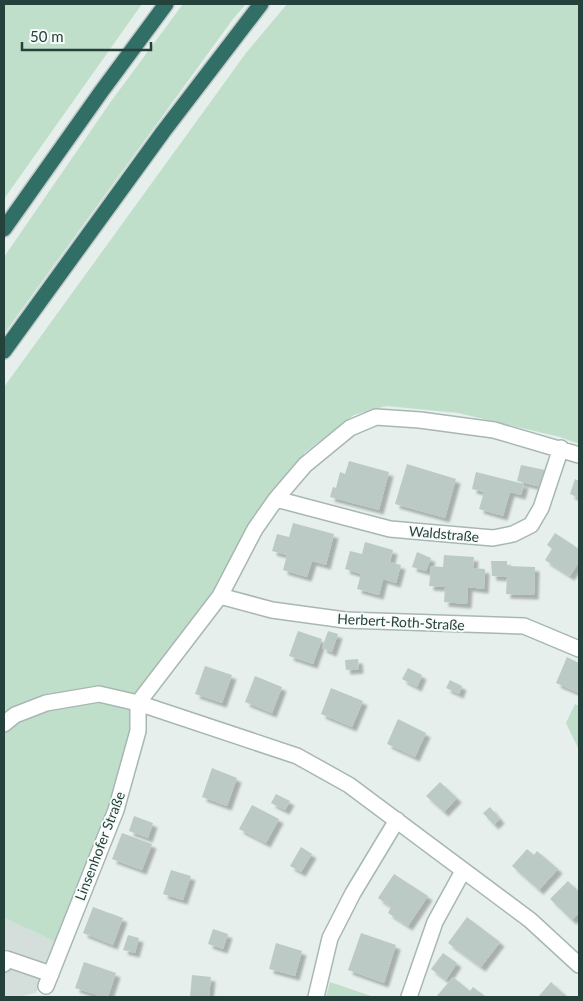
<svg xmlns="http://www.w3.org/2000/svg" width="583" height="1001" viewBox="0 0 583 1001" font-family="Lato,sans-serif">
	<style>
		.built { fill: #d4dfdb }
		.green { fill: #c0dfcb }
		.building { fill: #bbcac5; filter: url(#shadow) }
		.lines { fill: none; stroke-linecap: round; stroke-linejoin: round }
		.minor-casing { stroke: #a8b7b4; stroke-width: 18 }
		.highway-casing { stroke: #c2cac8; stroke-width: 18 }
		.minor { stroke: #fff; stroke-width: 15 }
		.highway { stroke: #306e66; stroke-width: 15 }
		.labels { text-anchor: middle; stroke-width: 4; stroke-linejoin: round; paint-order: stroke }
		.street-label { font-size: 14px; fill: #25413c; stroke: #f7fbf9 }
	</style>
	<defs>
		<filter id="shadow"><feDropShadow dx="4.5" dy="4.5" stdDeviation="1" flood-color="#0004"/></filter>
	</defs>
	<rect width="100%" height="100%" fill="#e6efec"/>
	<!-- built -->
	<path class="built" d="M4,918L56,942L36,993L25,995L24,997H4Z"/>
	<!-- green -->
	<path class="green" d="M4,4H142L4,199Z
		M183,4H246L233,19L4,334V257L112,100Z
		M287,4H579V444L560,437L458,413L386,406L354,415L304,453L305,465L220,596L138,703L108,809L56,942L4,918V387L246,53Z
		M575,704L579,706V750L566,723Z
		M330,982L374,997H326Z"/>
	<!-- building -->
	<path class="building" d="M349,461L389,472L379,510L330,497L333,487L336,488L340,472L345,474Z
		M407,464L456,479L445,518L395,504Z
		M521,465L545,470L541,487L517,481Z
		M476,472L524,484L521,495L510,492L503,516L479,509L484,492L472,489Z
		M575,479L579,481V498L570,494Z
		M293,523L334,534L326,565L312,561L307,577L283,570L287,555L272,551L277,534L289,537Z
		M555,533L579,549V562L570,576L545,560L552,549L547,545Z
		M365,542L393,550L390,562L401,565L396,583L383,579L379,595L357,589L361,574L345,569L350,551L362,554Z
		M417,552L431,558L426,571L412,567Z
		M444,555L474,557L473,568L485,569L484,589L468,587L467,604L444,602L445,587L429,586L431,566L443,567Z
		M491,561H507V566L535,567L534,595L506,594L507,577L492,576Z
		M298,631L322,639L313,664L289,656Z
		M328,631L338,634L332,652L322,648Z
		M567,657L579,663V693L556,683Z
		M358,659L359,669L346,670L345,660Z
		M205,666L232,675L222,703L195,694Z
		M408,668L422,675L417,687L402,679Z
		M255,676L282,687L272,713L245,702Z
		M450,680L462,686L459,694L446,688Z
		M331,688L363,701L352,727L321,714Z
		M398,719L426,733L415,757L387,744Z
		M212,768L237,778L227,806L202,797Z
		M440,782L457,798L444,812L426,796Z
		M276,794L290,801L285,810L271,803Z
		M252,805L279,819L266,843L239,829Z
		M490,807L500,819L494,825L483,813Z
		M134,816L153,823L148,838L129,831Z
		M122,833L152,844L142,870L112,859Z
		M301,847L312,854L301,872L290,866Z
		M527,849L534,855L537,851L558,869L539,890L512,866Z
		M171,870L191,876L183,900L163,894Z
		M394,874L428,896L408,926L388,913L391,907L378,898Z
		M568,881L579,892V913L572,920L550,899Z
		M93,907L123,918L113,945L83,933Z
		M467,917L500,942L481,967L448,943Z
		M213,929L228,934L223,949L208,944Z
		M361,933L396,945L384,983L348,970Z
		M128,935L139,938L135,953L123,950Z
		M276,943L302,951L295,976L269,969Z
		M443,953L457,963L446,980L431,969Z
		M84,962L116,973L108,997H103L75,988Z
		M192,975L211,977L209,997H190Z
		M453,977L470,991L473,987L486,997H436Z
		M551,982L564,994L561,997H538Z"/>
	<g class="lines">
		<defs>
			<path id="minor" d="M276,499L390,529L493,538L513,534L531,525L541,508L561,448
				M220,596L272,610L345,620L524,626L579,649
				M138,703L220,596L255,529L276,499L305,465L350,428L376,417L420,420L494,430L579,455
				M4,724L15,715L46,703L99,694L138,703L297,756L349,785L530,920L579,965
				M4,964L7,959L51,974
				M46,986L116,810L138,731V703
				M316,997L330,938L353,893L397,820
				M409,997L435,922L463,871"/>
			<path id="highway" d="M4,229L101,92L166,4
				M4,351L163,132L261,4"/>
		</defs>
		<!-- minor casing -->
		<use href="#minor" class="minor-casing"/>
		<!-- highway casing -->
		<use href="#highway" class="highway-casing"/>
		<!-- minor -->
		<use href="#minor" class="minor"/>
		<!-- highway -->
		<use href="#highway" class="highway"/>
	</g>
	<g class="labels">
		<!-- street labels -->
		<g class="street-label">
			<text transform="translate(444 534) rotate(5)" y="5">Waldstraße</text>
			<text transform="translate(401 622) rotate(3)" y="5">Herbert-Roth-Straße</text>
			<text transform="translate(100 846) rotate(-69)" y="5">Linsenhofer Straße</text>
		</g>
	</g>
	<!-- border -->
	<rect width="583" height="1001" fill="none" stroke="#25413c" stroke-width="10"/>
	<!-- scale -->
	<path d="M22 42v8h129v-8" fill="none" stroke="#25413c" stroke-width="2.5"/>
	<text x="30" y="42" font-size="15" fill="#25413c" stroke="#f7fbf9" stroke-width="4" paint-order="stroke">50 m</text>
</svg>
